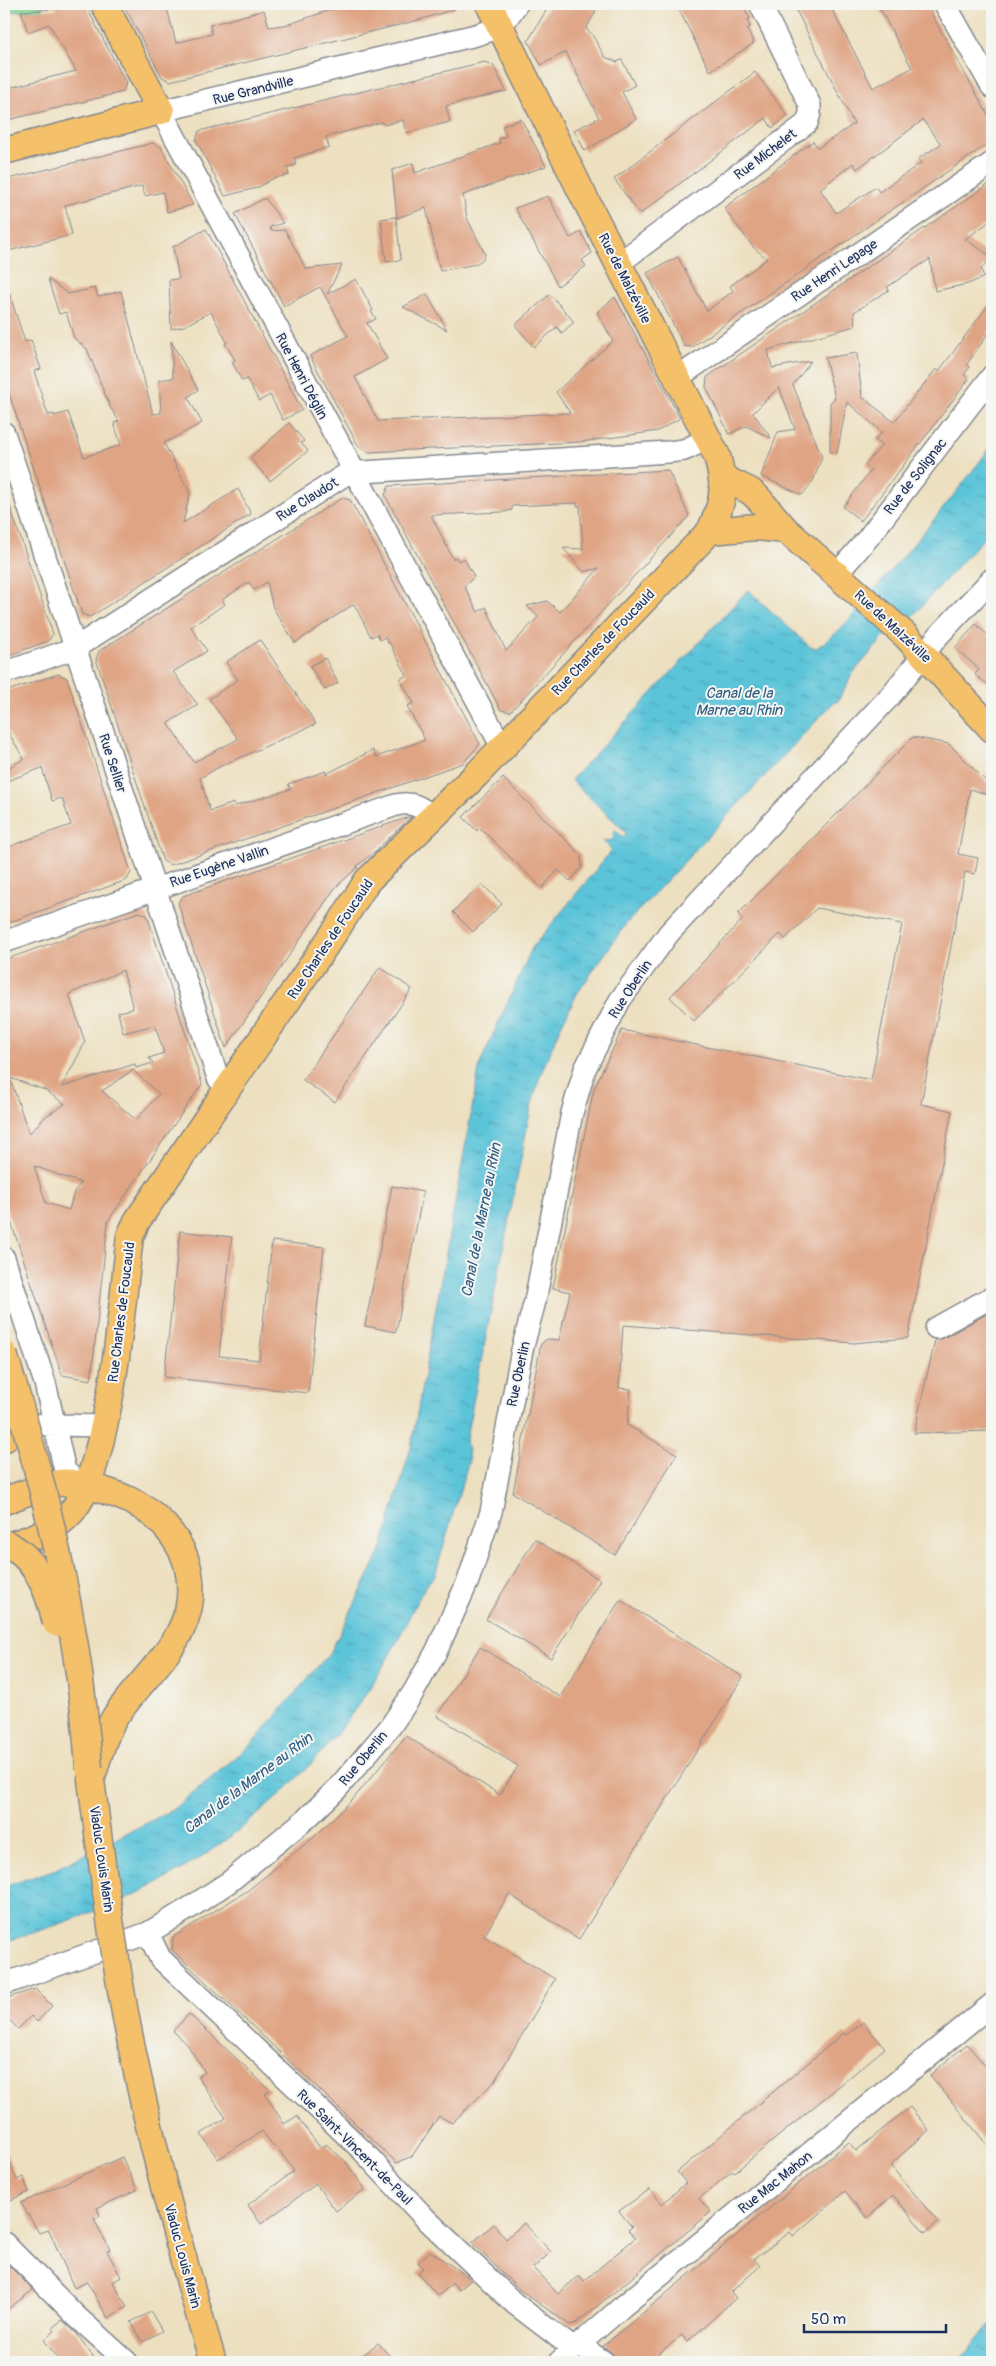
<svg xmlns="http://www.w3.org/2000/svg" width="996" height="2366" viewBox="0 0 996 2366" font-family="Pangolin,sans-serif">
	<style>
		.green { fill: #81d495; stroke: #4e827a }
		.water { fill: url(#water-ripples); stroke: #3c7a9c }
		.building { fill: #dfa484; fill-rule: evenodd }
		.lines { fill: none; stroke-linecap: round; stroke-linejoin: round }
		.minor-casing { stroke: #84888f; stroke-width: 24 }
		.major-casing { stroke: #84888f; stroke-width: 29 }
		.minor { stroke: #fff; stroke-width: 21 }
		.major { stroke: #f4c16a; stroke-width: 26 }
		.major-bridge-casing { stroke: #84888f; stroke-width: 29; stroke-linecap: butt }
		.major-bridge { stroke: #f4c16a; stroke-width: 26 }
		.labels { text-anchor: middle; stroke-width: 4; stroke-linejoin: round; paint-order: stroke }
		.street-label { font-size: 14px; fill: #1b2f5e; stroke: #f6f6f2 }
		.water-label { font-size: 15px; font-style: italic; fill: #2e5c83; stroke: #f6f6f2 }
	</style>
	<defs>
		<pattern id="water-ripples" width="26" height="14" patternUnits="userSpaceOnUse" patternTransform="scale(1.25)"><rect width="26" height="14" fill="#5cc4d9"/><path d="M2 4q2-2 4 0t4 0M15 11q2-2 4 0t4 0" fill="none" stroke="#4ba0b3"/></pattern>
	</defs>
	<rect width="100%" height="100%" fill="#f6f6f2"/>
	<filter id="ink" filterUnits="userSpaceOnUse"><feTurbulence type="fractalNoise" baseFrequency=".02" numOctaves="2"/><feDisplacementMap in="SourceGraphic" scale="10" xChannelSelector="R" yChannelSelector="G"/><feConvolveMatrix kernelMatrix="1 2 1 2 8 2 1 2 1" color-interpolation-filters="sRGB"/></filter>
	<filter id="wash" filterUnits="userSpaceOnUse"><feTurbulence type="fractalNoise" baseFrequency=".0096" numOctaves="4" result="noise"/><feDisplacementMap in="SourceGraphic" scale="20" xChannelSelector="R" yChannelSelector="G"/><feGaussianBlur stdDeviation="1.12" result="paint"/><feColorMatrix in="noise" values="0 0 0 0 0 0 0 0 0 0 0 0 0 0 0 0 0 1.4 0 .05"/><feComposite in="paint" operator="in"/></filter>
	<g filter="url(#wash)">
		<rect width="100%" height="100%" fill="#ede0c0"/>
		<!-- green -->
		<path class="green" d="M6,4H42V10L7,12Z"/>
		<!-- water -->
		<path class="water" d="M992,445V529L910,619L901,612L885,636L853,673L838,701L834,702L626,924L578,992L561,1026L540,1076L531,1107L466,1438L469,1460L435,1575C420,1591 413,1610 403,1630C389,1657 374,1683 356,1708C303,1784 217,1857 132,1896C90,1914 47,1929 4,1942V1887L56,1869L172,1810L252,1744L331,1651L381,1551L411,1447L480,1064L532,948L612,850L603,841L613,840L615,830L623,837L626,834L625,831L571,780L748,590L810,647L816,648C838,636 860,607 876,588C916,542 956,494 992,445Z
			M992,2323V2362H958Z"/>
		<g id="blocks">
			<!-- building -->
			<path class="building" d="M55,4H85L126,83L123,92L4,121V89L76,71L49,24L28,32L21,11L58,9Z
				M123,4H166L176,43L212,34L210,25L264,10L269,27L289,24L336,8L337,9L360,4H454L455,9L419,20L170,81L162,77Z
				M550,4H584L596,11L586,29L591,33L605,57L617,62L622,60L635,85L622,92L636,119L585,151L574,130L599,118L566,52L541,65L528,41Z
				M676,4H742L750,19L747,20L750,27L747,29L754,43L710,71Z
				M793,4H829L873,88L912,68L880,9L891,4H926L992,122V141L692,347L684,346L647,273L678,257L707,311L733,291L730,286L767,259L753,247L724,208L813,141L818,148L854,124ZM923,120L941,144L918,159L921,163L879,192L876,187L836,213L820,189L853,163L857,169Z
				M484,62L493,65L506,91L446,106L450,122L406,133L403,120L384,125L382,122L326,137L329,147L294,158L296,165L287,167L289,175L274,178L257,188L225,196L196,140L199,131Z
				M755,72L788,116L772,128L766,118L640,214L614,179Z
				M521,119L546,166L463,195L467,218L485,254L483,259L476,264L440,271L426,208L397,218L392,170L413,163L415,173L500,143L499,139L506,136L502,126Z
				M153,143L161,147L193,205L167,212L163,192L145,196L142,186L98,197L65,205L72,235L4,252V180Z
				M992,182V220L965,239L992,257L981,269L984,277L968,284L935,291L930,259L887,287L889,290L854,312L855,326L768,350L772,368L811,361L793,385L822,457L813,481L802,495L761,476L778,432L795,429L779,387L753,413L771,438L746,426L729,434L706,387L707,377Z
				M548,196L570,238L581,232L592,253L582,260L586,266L558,286L515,208Z
				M265,198L283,223L270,227L271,231L285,230L306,269L342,265L327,294L356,279L373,310L371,311L376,319L367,323L387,359L355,377L378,421L570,413L556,392L613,341L597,312L615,297L680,418L658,431L581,442L368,452L359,447L310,356L348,336L320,287L284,306L235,214Z
				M396,217L401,260L386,262L381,219Z
				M206,229L302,410L283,420L270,395L259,401L247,379L242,381L232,362L235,360L225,343L227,342L211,312L184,326L171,329L169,280L179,279L173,247Z
				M48,279L68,294L95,288L98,297L121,291L153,414L161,413L159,380L173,378L171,341L198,390L188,397L202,423L164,443L190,493L183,523L238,489L251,514L90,617L82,614L4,379V287L7,286L25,342L31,340L41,369L34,371L48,415L54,414V416L68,412L84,457L121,445L114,423L119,421L110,407L87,349L74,338L66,312L59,314Z
				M427,294L447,330L403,307Z
				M550,294L574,322L562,333L557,327L534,347L515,325Z
				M992,300V328L967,364L970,367L964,375L969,379L861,521L843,507L871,470L865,465L882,445L875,440L882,432L847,402L837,453L830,452V403L835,398L825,358L857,353L862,397L894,422L936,369L939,371Z
				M289,423L304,441L301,443L308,451L270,481L250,458Z
				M668,470L689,516L510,712L501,710L385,495L389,486ZM577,503V506H580L583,549L563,548L584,572L599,568L560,612L547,601L527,606L538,617L506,651L486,607L478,612L464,586L474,577L464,558L458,561L456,557L453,559L431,515L504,512L512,510V506Z
				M4,495H6L53,634L48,641L4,657Z
				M342,498L350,500L480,744L463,763L171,865L163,861L96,659L99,651ZM249,582L254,590L267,582L273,608L295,643L354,604L371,637L377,634L380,640L385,637L388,643L389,642L407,675L400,679L414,703L407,706L425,740L376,757L373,750L326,774V771L288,784L291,789L235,806L234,803L210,811L200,778L221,766L316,724L260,640L226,662L238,680L209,699L238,739L194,762L168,723L198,705L173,672L207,651L191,627L225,604L222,600Z
				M976,624L992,639V687L975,675L979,669L955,648Z
				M325,658L338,683L325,690L310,666Z
				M58,674L67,678L131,872L127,880L4,924V850L18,843L71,825L62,798L52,801L42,768L4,782V770L24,759L4,725V692Z
				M913,737L949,744L992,787V796L970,789L958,854L978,858L975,874L965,872L921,1104L952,1111L908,1338L854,1343L623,1325L619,1388L631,1389L627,1425L677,1454L615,1555L513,1493L541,1344L547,1339L559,1340L570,1292L553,1288L594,1088L622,1030L871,1080L902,924L817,908L785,939L780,934L694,1021L670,997L743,919L738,914Z
				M503,778L581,855L582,867L570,881L558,870L542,888L480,828L477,831L463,817Z
				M409,817H411L373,853L357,866L358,867L335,888L226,1048L178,903L183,896Z
				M482,884L502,904L473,932L453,912Z
				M139,912L147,915L202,1084L108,1221L91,1380L62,1375L4,1201V960ZM123,970L133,1009L118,1012L123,1033L155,1025L164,1053L149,1058L153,1063L136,1068L135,1064L62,1087L85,1042L69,994ZM133,1070L159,1094L136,1120L102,1091ZM10,1078L45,1090L65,1104L46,1116L29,1134ZM34,1166L81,1183L74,1192L69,1210L46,1203Z
				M380,967L412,989L335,1102L303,1080Z
				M392,1186L423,1192L396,1332L365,1326Z
				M180,1231L232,1237L219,1356L259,1360L272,1241L324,1247L308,1393L164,1377Z
				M992,1311V1431L914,1433L935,1340L942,1339Z
				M535,1539L600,1580L551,1658L486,1619Z
				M620,1600L743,1677L579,1939L509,1894L484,1936L555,1979L494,2082L452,2123L439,2116L412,2156L397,2163L172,1950L173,1937L247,1891L314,1837L353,1799L406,1736L500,1795L518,1766L437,1716L480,1647L560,1697Z
				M35,1989L52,2006L37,2022L31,2016L18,2029L4,2014V1999Z
				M189,2014L270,2090L265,2094L284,2124L297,2116L320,2148L326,2144L346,2162L365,2189L336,2211L316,2184L261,2224L248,2205L294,2171L276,2146L274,2147L262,2131L218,2159L201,2134L226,2118L198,2077L205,2072L187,2044L173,2031Z
				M863,2022L885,2048L734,2173L732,2171L699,2199L711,2212L577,2323L570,2325L520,2290L472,2243L494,2224L506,2239L524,2223L551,2252L533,2268L558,2294L579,2275L584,2281L635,2238L628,2230L632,2227L619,2211L650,2189L662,2204L686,2183L677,2172L844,2033L846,2036Z
				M967,2044L992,2074V2151L930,2075Z
				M910,2107L929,2130L890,2165L938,2222L925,2233L893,2195L867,2218L845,2191L793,2236L790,2232L754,2259L760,2266L731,2292L736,2298L687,2342L682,2335L657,2355L663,2362H616L615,2356L603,2346L849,2142L856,2151Z
				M4,2148L17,2180L23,2177L29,2192L4,2203Z
				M122,2157L137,2190L97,2208L100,2216L94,2219L110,2250L107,2251L121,2277L113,2282L127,2307L108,2318L87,2282L74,2288L49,2230L39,2233L21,2203Z
				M430,2251L468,2277L471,2280L459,2290L453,2283L438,2296L418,2273L423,2268L418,2262Z
				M4,2261L33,2290L4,2312Z
				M151,2312L162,2331L143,2342L131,2322Z
				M62,2320L77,2334L97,2362H61L44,2340L55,2331L52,2328Z
				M378,2343L395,2362H354Z"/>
		</g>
	</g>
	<g filter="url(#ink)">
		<use href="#blocks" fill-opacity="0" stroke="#84888f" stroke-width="1"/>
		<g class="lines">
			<defs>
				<path id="minor" d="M945,4L992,87
					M618,264L807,123L810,113V105L760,4
					M677,378L992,163
					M4,433L218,1078L227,1090
					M836,575L868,538L992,376
					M4,673L75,648L348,473L668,452L684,450L708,439
					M502,747L161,111L476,35L501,27L517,4
					M4,942L396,805C412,801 421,807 433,817
					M4,1258L45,1383L65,1471L73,1478L86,1486
					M936,1328L992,1297
					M9,1424L104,1426
					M148,1933L160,1958L363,2151L424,2217L515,2304L574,2349
					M4,1984L148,1933L191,1907L229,1882L307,1818L337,1789L390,1727L413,1693L437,1650L468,1581L491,1512L522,1350L535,1301L572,1113L585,1069L620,1000L669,933L891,695L939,635L992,579
					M4,2243L76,2316L127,2362
					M579,2345L604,2362
					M559,2362L622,2307L992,2004"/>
				<path id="major" d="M4,151L161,111L104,4
					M723,478L750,491L758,498L786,530L905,635L992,729
					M710,531L756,527L786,530
					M4,1405L6,1424L4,1439
					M4,1501C21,1495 40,1486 58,1483C80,1480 125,1496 144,1508C163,1521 180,1541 187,1564C205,1631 151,1665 117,1714C104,1733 98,1758 91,1780
					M4,1547C30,1539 55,1532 73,1510C88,1491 94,1466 100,1443C117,1375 122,1305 130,1236L137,1221L338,927L367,881L477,774L710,531C724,501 726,488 717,456L581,191L489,4"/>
			</defs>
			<!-- minor casing -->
			<use href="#minor" class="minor-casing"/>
			<!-- major casing -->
			<use href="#major" class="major-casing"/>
			<!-- minor -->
			<use href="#minor" class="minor"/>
			<!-- major -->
			<use href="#major" class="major"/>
			<defs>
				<path id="major-bridge" d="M4,1354C46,1488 80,1629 89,1769
					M4,1543C36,1556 49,1591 56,1623
					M91,1780C101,1858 111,1936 125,2013C147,2131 179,2247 213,2362"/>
			</defs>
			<!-- major-bridge casing -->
			<use href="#major-bridge" class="major-bridge-casing"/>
			<!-- major-bridge -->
			<use href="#major-bridge" class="major-bridge"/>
		</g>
	</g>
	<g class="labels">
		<!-- street labels -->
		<g class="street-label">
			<text transform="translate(253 90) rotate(-14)" y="5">Rue Grandville</text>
			<text transform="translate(765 154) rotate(-37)" y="5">Rue Michelet</text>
			<text transform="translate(834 270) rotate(-34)" y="5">Rue Henri Lepage</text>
			<text transform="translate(625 278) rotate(63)" y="5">Rue de Malzéville</text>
			<text transform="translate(302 376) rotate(62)" y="5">Rue Henri Déglin</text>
			<text transform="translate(915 476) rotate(-52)" y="5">Rue de Solignac</text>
			<text transform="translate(307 499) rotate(-32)" y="5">Rue Claudot</text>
			<text transform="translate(893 626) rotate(43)" y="5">Rue de Malzéville</text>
			<text transform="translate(603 642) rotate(-46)" y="5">Rue Charles de Foucauld</text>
			<text transform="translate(113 763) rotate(72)" y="5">Rue Sellier</text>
			<text transform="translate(219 866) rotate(-19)" y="5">Rue Eugène Vallin</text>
			<text transform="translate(330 939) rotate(-56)" y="5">Rue Charles de Foucauld</text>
			<text transform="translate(630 989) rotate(-57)" y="5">Rue Oberlin</text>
			<text transform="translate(121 1312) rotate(-83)" y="5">Rue Charles de Foucauld</text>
			<text transform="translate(518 1374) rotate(-78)" y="5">Rue Oberlin</text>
			<text transform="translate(363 1758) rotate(-50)" y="5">Rue Oberlin</text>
			<text transform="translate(102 1859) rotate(82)" y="5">Viaduc Louis Marin</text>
			<text transform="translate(355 2147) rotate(45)" y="5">Rue Saint-Vincent-de-Paul</text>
			<text transform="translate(775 2182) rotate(-39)" y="5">Rue Mac Mahon</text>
			<text transform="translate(183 2256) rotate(75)" y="5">Viaduc Louis Marin</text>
		</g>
		<!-- water labels -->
		<g class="water-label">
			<text x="739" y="698">Canal de la<tspan x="739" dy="17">Marne au Rhin</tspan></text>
			<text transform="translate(481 1220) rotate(-79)" y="5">Canal de la Marne au Rhin</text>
			<text transform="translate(248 1783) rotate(-37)" y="5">Canal de la Marne au Rhin</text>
		</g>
	</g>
	<!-- margin -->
	<rect width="996" height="2366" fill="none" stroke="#f6f6f2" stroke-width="20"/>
	<!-- scale -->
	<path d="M804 2324v8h142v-8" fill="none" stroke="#1b2f5e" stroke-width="2.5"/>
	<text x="811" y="2324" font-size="15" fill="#1b2f5e" stroke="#f6f6f2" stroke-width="4" paint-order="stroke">50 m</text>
</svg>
